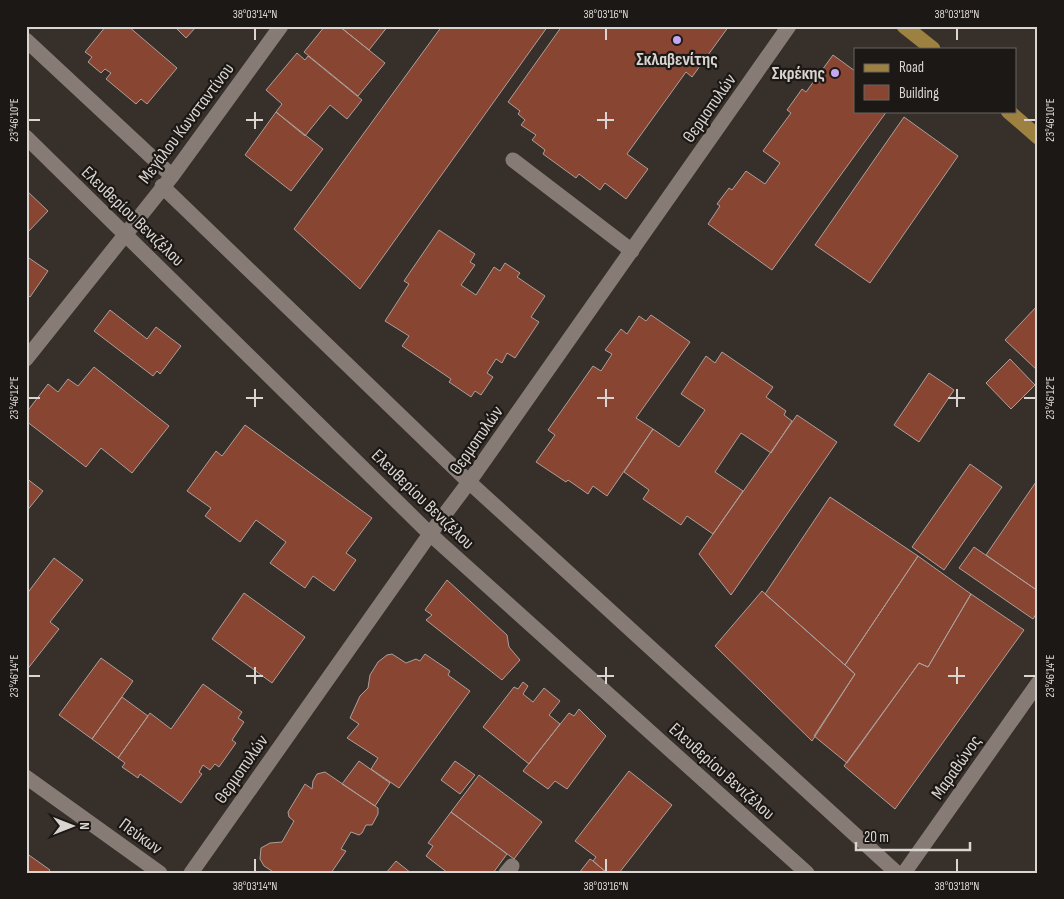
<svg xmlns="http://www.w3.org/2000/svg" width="1064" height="899" viewBox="0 0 1064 899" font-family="'Sofia Sans Condensed',sans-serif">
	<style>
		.building { fill: #884532; stroke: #ac9f9c }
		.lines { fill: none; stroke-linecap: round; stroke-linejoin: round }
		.minor { stroke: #867c75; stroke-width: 15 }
		.major { stroke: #9d8141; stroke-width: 15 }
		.ticks { fill: none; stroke: #dad5d1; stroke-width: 2 }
		.poi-dot { fill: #c2a8f2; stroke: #1c1815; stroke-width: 2 }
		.labels { text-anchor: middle; stroke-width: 4.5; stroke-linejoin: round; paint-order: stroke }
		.poi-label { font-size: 18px; font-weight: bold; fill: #dad5d1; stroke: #1c1815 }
		.street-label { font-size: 18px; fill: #dad5d1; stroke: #1c1815 }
		.neatline { fill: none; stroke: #dad5d1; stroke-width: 2 }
		.ticks-label { font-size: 12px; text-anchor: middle; fill: #dad5d1 }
	</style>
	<rect width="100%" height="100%" fill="#372f29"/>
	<!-- building -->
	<path class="building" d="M106,26H128L177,68L147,104L141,99L136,104L106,79L111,73L105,69L101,73L88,62L92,57L85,52Z
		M174,26H195L196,27L186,38Z
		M325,26H339L385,63L358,96L304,52Z
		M339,26H388L369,50Z
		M442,26H548L360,289L294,229Z
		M562,26H729L692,77L686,72L627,154L648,169L626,199L605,183L600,190L579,174L576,178L543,154L545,150L532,140L536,135L521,125L525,120L518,114L520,111L508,102Z
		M297,53L305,60L308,56L362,100L347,119L330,105L305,136L276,112L282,104L266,90Z
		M833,55L855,71V111H887L772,270L708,224L720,206L717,204L729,188L732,190L746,171L765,184L780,163L763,151L791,113L787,110L802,89L806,92Z
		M276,112L323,149L291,191L245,155Z
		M904,117L958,156L870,283L815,245Z
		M26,190L48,211L27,233H26Z
		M439,230L475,254L470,262L475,265L461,285L476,295L494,267L500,271L505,263L520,273L517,277L545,296L531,317L539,322L515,358L507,353L502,363L496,359L487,373L493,377L481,395L475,391L471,397L449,382L451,379L402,346L409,336L385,321L409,284L404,281Z
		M26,256L48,271L30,297L26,294Z
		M1038,305V371L1005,340Z
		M110,310L147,339L156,327L181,346L160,374L157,371L153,376L94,331Z
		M651,315L690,342L636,418L653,429L607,496L593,486L588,494L568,480L566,482L536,462L555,435L548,430L593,366L601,371L612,354L605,350L621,329L627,334L639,316L646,321Z
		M722,352L773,387L766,397L786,411L784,415L792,421L771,453L741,433L715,472L743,491L713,534L687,516L681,525L643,499L649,490L624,472L653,429L679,447L705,410L681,394L706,356L715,363Z
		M1010,359L1035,385L1011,409L986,383Z
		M94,367L169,426L132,473L101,448L86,467L26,421V413L48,384L58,392L68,379L78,386Z
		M929,373L954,390L919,442L894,425Z
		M797,415L837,442L731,595L699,554Z
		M245,425L372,518L346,553L356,560L334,591L313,576L305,588L270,563L286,542L256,520L240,542L205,516L211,508L187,491L216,451L222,456Z
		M970,464L1002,487L944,570L912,547Z
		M26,478L43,491L26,512Z
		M1038,479V591L986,555Z
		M830,497L918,556L845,665L765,594Z
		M974,547L1038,591V611L1033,619L959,568Z
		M918,556L971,594L928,667L919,663L847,763L814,736L855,674L845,665Z
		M54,558L83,580L50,622L59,629L26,671V595Z
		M447,580L507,635L509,647L520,660L502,680L426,620L432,615L425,610Z
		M762,591L855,674L812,741L715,646Z
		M244,593L305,637L272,683L212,639Z
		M971,594L1024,630L895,809L844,766L919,663L928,667Z
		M392,654L406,663L416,659L420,661L425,654L450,671L448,675L470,691L399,788L371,769L378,758L347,738L359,724L350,718L360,696L368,688L370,675L378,662L387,655Z
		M101,658L133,681L92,739L59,715Z
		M523,682L528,686L523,694L533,702L544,688L560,701L549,715L560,724L529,764L483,727L514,687L518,689Z
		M203,684L242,712L238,718L244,722L232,740L236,743L219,767L215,764L210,770L203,765L199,772L202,774L181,803L140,774L138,778L122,767L125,763L118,758L150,713L171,729Z
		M122,697L148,716L118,758L92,739Z
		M579,709L606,736L567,789L555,781L548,789L523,771L569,713L574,716Z
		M359,761L390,783L375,806L342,784Z
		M455,761L475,775L460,794L441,780Z
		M629,771L672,805L619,873H607L593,861L596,857L575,841Z
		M325,772L378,808V814L372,825H366L362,833L359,835L351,832L341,849L346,851L331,873H275L264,866L260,859L261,848L270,843L282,842L294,821L289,817L288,812L305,784L312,789L313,781L317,774Z
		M479,775L542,822L514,859L451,812Z
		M451,812L507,854L493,873H448L426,856L433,846L428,843Z
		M26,853L50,870L48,873H26Z
		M590,859L593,861L607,873H579Z
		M396,861L411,873H386Z"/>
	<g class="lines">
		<!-- minor -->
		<path class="minor" d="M26,40L172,176
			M26,137L430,534L807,873
			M513,160L632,251
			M162,186L469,482L897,873
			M26,359L172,176L281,26
			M26,777L160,873
			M191,873L430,534L469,482L789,26
			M506,873L512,866
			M904,873L1038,683"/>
		<!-- major -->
		<path class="major" d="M904,26L933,49
			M1008,111L1038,137"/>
	</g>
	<!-- ticks -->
	<path class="ticks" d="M255,28V40M606,28V40M957,28V40M255,112V129M606,112V129M28,120H40M246,120H263M597,120H614M1024,120H1036M255,389V407M606,389V407M957,389V407M28,398H40M246,398H263M597,398H614M948,398H965M1024,398H1036M255,667V684M606,667V684M957,667V684M28,676H40M246,676H263M597,676H614M948,676H965M1024,676H1036M255,859V872M606,859V872M957,859V872"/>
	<!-- markers -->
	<g class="poi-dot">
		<circle cx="677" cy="40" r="5"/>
		<circle cx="835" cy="73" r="5"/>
	</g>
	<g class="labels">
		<!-- poi labels -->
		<g class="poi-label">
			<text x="677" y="65">Σκλαβενίτης</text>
			<text x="825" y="79" text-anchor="end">Σκρέκης</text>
		</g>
		<!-- street labels -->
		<g class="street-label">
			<text transform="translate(709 108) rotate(-55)" y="6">Θερμοπυλών</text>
			<text transform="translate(186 123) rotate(-53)" y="6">Μεγάλου Κωνσταντίνου</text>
			<text transform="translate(133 216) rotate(44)" y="6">Ελευθερίου Βενιζέλου</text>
			<text transform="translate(476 440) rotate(-55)" y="6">Θερμοπυλών</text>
			<text transform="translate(423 499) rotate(44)" y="6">Ελευθερίου Βενιζέλου</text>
			<text transform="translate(956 767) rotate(-55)" y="6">Μαραθώνος</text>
			<text transform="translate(241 769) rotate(-55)" y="6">Θερμοπυλών</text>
			<text transform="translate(722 771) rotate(42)" y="6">Ελευθερίου Βενιζέλου</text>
			<text transform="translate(141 836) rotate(36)" y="6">Πεύκων</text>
		</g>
	</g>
	<!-- border -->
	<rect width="1064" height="899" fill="none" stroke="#1c1815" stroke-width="55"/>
	<!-- legend -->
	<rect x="854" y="48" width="162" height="65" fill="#1c1815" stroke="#686460"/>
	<rect x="864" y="64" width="25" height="8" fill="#9d8141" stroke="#686460"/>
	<text x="899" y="72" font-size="15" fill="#dad5d1">Road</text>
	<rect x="864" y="85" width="25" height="15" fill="#884532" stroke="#686460"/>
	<text x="899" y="98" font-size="15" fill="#dad5d1">Building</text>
	<!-- north arrow -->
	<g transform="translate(72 826) rotate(90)" stroke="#1c1815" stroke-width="4" paint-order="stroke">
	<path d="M0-4L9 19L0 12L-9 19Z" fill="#dad5d1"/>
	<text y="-8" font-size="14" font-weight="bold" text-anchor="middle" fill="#dad5d1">N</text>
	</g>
	<!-- scale -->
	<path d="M856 842v8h114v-8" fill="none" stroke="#dad5d1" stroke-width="2.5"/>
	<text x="864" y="842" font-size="15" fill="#dad5d1" stroke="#1c1815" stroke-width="4" paint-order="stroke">20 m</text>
	<rect x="28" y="28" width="1008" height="844" class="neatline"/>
	<g class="ticks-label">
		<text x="255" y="18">38°03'14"N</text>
		<text x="606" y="18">38°03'16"N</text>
		<text x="957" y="18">38°03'18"N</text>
		<text transform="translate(1050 120) rotate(-90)" y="4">23°46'10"E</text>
		<text transform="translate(14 120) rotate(-90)" y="4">23°46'10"E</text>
		<text transform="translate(1050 398) rotate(-90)" y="4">23°46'12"E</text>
		<text transform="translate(14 398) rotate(-90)" y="4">23°46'12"E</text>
		<text transform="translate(1050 676) rotate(-90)" y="4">23°46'14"E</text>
		<text transform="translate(14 676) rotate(-90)" y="4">23°46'14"E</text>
		<text x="255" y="890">38°03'14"N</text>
		<text x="606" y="890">38°03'16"N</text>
		<text x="957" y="890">38°03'18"N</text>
	</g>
</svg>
